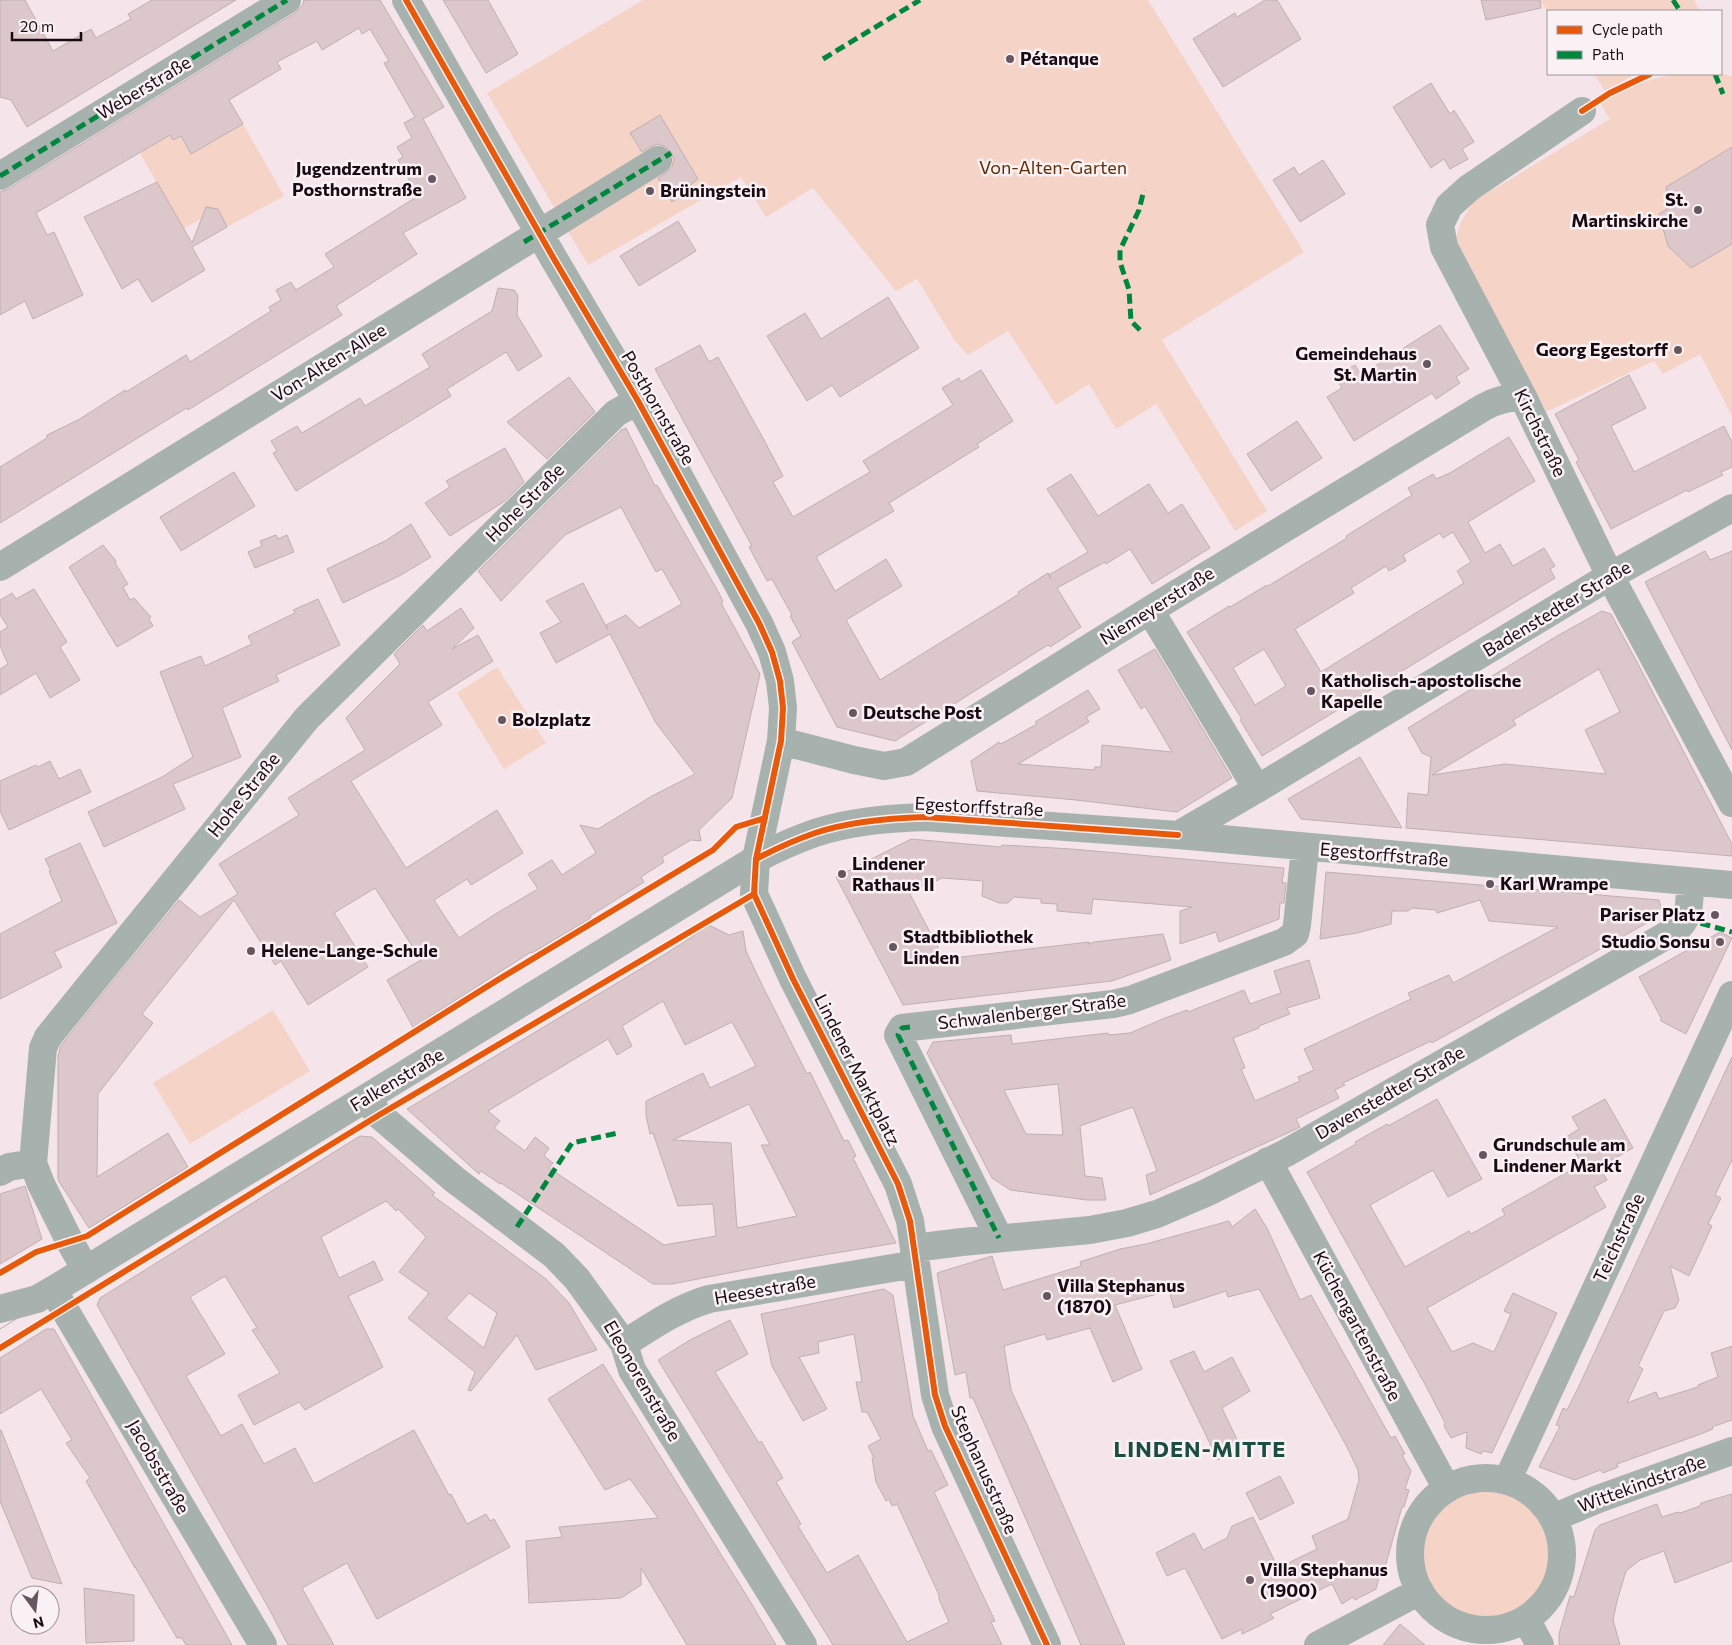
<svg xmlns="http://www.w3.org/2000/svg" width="1732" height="1645" viewBox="0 0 1732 1645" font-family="Commissioner,sans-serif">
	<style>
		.green { fill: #f5d4c7 }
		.building { fill: #dcc7cb; stroke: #bfafb3; fill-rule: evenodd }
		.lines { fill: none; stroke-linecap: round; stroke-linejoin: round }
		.minor { stroke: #a7b1ae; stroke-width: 28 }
		.tertiary { stroke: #a7b1ae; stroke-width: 28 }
		.tram { stroke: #b1aeae; stroke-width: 1 }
		.quiet { stroke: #00873e; stroke-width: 5; stroke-dasharray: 10 5; stroke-linecap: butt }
		.cycleway-casing { stroke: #f9f1f4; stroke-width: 9 }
		.cycleway { stroke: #e8590c; stroke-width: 6 }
		.poi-dot { fill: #66575e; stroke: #f9f1f4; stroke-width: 2 }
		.labels { text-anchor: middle; stroke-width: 5; stroke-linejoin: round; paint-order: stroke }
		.poi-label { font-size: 18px; font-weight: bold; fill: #190b12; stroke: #f9f1f4; text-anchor: start }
		.street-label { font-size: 18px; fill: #190b12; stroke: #f9f1f4 }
		.park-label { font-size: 18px; fill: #622d04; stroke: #f9f1f4 }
		.district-label { font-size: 22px; font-weight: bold; letter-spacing: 1px; fill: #1b4e3f; stroke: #f9f1f4 }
	</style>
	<rect width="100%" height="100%" fill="#f5e4ea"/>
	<!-- green -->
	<path class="green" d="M643,0H1148L1304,252L1162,340L1267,511L1235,531L1156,404L1116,429L1089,384L1056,405L1008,331L968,355L955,341L917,279L896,291L813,188L766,217L741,177L588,265L487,93Z
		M1539,0H1694L1700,11L1548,12Z
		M1594,74H1636L1605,91Z
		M1680,74H1721L1732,76V416L1700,354L1663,374L1654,361L1546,412L1455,242L1461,222L1474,201L1610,119L1600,103C1625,88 1651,77 1680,74Z
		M243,124L284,196L227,227L218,209L183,229L140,153L170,135L173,140L181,136L191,154Z
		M497,667L546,743L504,769L457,693Z
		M273,1010L310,1071L190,1144L153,1083Z
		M1423 1554a63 63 0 1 1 126 0a63 63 0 1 1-126 0Z"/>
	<!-- building -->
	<path class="building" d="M0,0H25L53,51L91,29L96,38L131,19L128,14L152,0H236L27,127L11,100L0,97Z
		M304,0H380L444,107L423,119L466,198L403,233L417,254L336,306L342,315L188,410L187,408L175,415L0,523V467L47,438V435L78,420L125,390L126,392L186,355L190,362L271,311L269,307L281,300L276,290L291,282L296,290L334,267L325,254L418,196L398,160L403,157L397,147L412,138L404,123L415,117L384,63L389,61L370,29L362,34L359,28L322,50L317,41L277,62L281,69L229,100L243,124L191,154L181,136L173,140L170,135L36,213L47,235L54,232L83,295L33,319L25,301L0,315V192L8,189L295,13L303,4Z
		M443,0H488L518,54L486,73Z
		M1265,0H1277L1301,39L1223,87L1193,39L1235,13L1237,17Z
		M1481,0H1540L1541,8L1486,20Z
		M1431,83L1450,114L1454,110L1474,142L1462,149L1468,159L1450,169L1444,159L1431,168L1393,107Z
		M660,115L698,179L691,184L694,189L672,202L658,178L666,173L672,167L674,159L671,152L666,147L658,144L650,147L642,152L630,133Z
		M1732,147V244L1691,268L1668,246L1659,214L1670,207L1666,187Z
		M1323,160L1345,194L1300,222L1273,180L1294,167L1299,175Z
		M157,182L192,243L206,207L218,209L227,227L192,247L205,270L152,302L138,279L122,289L84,217Z
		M678,221L696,251L639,286L620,256Z
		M498,288L514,290L518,295L517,315L542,356L518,371L506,352L447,389L451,396L296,491L273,453L277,451L271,441L297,426L302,433L360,398L365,406L430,367L422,354L492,311Z
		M888,297L919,348L840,397L832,385L807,401L767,336L805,313L821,339Z
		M1440,325L1469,369L1456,377L1460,383L1436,399L1432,393L1354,441L1327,397L1342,388L1335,377L1355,365L1361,375Z
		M700,345L709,362L718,357L764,440L783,476L773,482L793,517L870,472L863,461L953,405L942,388L959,378L961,382L981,370L1013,421L977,444L979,447L889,503L894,511L816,557L835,591L886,559L902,586L846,620L880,680L1019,594L1018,592L1048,573L1051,579L1049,575L1088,552L1047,489L1071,474L1098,516L1149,484L1168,513L1182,504L1210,548L1152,584L1130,549L1106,564L1105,562L1057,588L1081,627L1050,647L1048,645L895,741L837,727L792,642L801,636L790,616L792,615L772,579L767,581L749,547L752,546L655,369Z
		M1629,375L1646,408L1611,426L1634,472L1724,426L1732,442V467L1721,472L1723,475L1688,492L1687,490L1611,529L1576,462L1579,460L1555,414Z
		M569,377L595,412L547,459L507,422Z
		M1297,421L1322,458L1271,491L1247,454Z
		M626,428L655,486L657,485L719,593L723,602L721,603L760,674L732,798L699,830L701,841L691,840L662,857L664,862L641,877L644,882L590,916L591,918L532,953L531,952L426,1019L414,1029L387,980L421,960L375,888L334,913L368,967L308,1005L281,961L275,965L234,900L142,1014L153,1023L98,1094L97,1177L168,1133L188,1167L89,1228L58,1180V1056L61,1045L179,900L200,917L238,894L219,864L299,815L288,798L365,750L346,718L400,664L394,654L423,625L427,631L461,608L474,628L452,649L478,635L493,661L428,702L442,725L351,781L406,868L497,810L523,853L471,885L467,879L434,900L459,938L497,913L538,889L528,874L552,860L562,875L596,853L580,825L598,829L652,796L695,774L656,723L610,634L556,663L540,633L561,622L546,601L583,583L608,630L606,625L626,615L639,628L682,604L662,569L656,572L621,507L565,535L501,601L478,571L621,430Z
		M1509,437L1535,481L1468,522L1485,553L1500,544L1513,566L1544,548L1555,566L1550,569L1555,578L1262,756L1240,720L1242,719L1187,632L1229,606L1230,607L1267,585L1268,586L1347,538L1346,536L1412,495L1408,488L1433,474L1436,479L1450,473ZM1453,532L1471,562L1457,571L1464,583L1321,672L1295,629L1354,593L1351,588L1386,566L1389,571L1406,561L1403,555L1423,543L1440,533L1443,538ZM1264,649L1286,686L1255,705L1233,668Z
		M505,448L524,482L505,501L450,536L425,503L450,487L446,481Z
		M234,472L255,506L181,551L160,517Z
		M411,524L431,557L401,575L343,603L327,569L385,541Z
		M276,535L278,539L287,535L294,552L255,568L248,552L262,546L260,541Z
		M103,545L116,561L115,563L128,584L123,587L130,600L134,598L151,617L149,619L153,626L117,647L69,567Z
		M1705,551L1710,560L1732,551V750L1645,582Z
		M34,589L67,642L60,647L80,680L50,698L36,673L0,695V669L8,664L0,646V632L8,627L0,615V600L12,593L16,599Z
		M318,599L340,645L276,675L279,681L222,708L241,757L173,784L185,809L104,847L88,812L162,777L193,757L160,672L201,656L205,666L252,644L248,636L295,613L293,610Z
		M1602,611L1611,614L1637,662L1732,844V856L1406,828L1408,793L1428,795L1431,757L1422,753L1408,728L1557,636ZM1599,669L1620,712L1585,730L1606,774L1505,764L1432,775L1516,725L1513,720Z
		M1155,649L1232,778L1177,812L1076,800L977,791L971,761L999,742L1001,744L1037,724L1035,722L1088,690L1100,709L1086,717L1089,722L1018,764L1094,770L1095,767H1101L1102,745L1172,752L1145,706L1141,709L1118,670Z
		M1360,757L1402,828L1301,819L1288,799Z
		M50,761L59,779L80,769L91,792L9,830L0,811V781L36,765L38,767Z
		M911,839L1001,847L1002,845L1072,849L1284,868L1282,883H1286L1284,903H1280L1279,919L1219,942L1216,932L1180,944V911L1192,907L1093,899L1091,914L1057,911V904L1041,903V899L1014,897L1008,903H999L982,896L983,881L942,878L910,894L944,959L1089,942L1088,944L1094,942L1163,934L1171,960L1112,981L903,1005L836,877Z
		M80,843L117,923L54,952L62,967L0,999V934L62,901L49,871H51L45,859Z
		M1326,872L1659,900L1663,914L1432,1043L1431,1041L1343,1083L1345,1085L1335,1090L1339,1098L1296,1119L1300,1127L1292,1131L1150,1195L1146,1175L1157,1171L1133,1107L1080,1126L1085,1176L1102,1178L1106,1200H1087L1010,1190L992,1178L927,1053L933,1042L1011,1035L1012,1044L1108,1033V1035L1130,1033L1165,1018L1187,1010L1188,1012L1244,990L1250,1004L1281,993L1274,971L1309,960L1320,998L1287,1008L1290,1014L1259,1026V1028L1233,1038L1245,1068L1241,1069L1255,1101L1300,1081L1298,1077L1314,1070L1304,1049L1411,999L1408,993L1449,975L1453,983L1558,927L1489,921L1480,900L1437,913L1436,910L1412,908L1408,911H1392L1391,924L1357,933L1320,939ZM1058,1084L1063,1135L1026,1134L1004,1090Z
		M709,925L729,935L743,931L746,951L762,985L807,1074L810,1072L844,1141L848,1140L856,1156L853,1158L896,1243L811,1257L672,1284H653L501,1183L500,1184L481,1171L479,1174L407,1109L662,956L695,935L703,926ZM663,1001L685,1045L732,1022L756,1066L710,1088L703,1073L646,1101V1115L650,1134L653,1133L678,1206L713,1204L716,1236L664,1245L549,1168L553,1163L544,1156L549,1148L535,1137L525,1151L494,1128L500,1121L488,1111L608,1039L617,1055L632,1046L622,1026ZM749,1104L770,1145H761L797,1216L737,1228L731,1143L673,1140Z
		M1720,932L1732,938L1686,1034L1661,1021V1018L1639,977Z
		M1732,1057V1160L1715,1195L1721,1198L1708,1224L1712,1226L1689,1276L1670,1266L1679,1300L1675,1308L1664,1311L1638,1366L1643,1369L1627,1403L1656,1392L1659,1399L1698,1387V1385L1718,1377L1711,1353L1732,1346V1420L1712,1427L1713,1429L1698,1435L1617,1464L1618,1467L1603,1473L1600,1470L1575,1480L1539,1467L1560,1426L1556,1425L1563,1408L1567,1410L1578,1388Z
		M1437,1099L1482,1179L1448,1197L1433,1170L1370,1205L1405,1267L1469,1231L1471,1234L1505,1215L1502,1209L1582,1164L1566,1137L1579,1129L1572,1117L1605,1099L1633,1148L1600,1167L1607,1180L1594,1187L1606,1207L1427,1308L1452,1352L1473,1343L1494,1352L1511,1314L1504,1311L1513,1293L1557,1313L1492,1453L1483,1451L1481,1454L1466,1448L1467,1432L1451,1438L1444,1426L1445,1423L1427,1388L1307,1172L1356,1144L1355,1142L1387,1124L1388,1126Z
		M360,1136L372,1137L435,1193L432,1195L546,1279L569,1303L597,1350L536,1370L517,1335L471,1391L468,1390L475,1372L408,1318L429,1293L399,1272L426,1237L398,1209L396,1211L386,1201L321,1237L339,1278L374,1261L383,1280L348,1296L383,1367L305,1410L299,1402L254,1425L238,1395L280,1373L252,1330L257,1328L225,1276L190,1297L225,1354L186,1376L221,1436L242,1424L264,1464L295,1448L314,1484L414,1430L449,1495L451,1494L467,1524L486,1514L490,1521L494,1519L510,1547L377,1619L347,1563L302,1588L334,1645H288L268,1607L97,1305L100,1298ZM469,1293L497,1313L484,1348L446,1318Z
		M25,1186L42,1239L0,1264V1194Z
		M1255,1209L1267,1228L1300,1300L1311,1295L1391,1438L1395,1436L1405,1454L1402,1455L1411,1471L1405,1489L1409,1490L1404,1507H1402L1383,1574L1380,1573L1376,1589L1355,1600L1353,1597L1342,1604L1332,1584L1270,1614L1274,1618L1259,1626L1242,1634V1629L1222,1639L1185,1568L1167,1576L1156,1553L1194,1533L1203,1550L1227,1538L1232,1526L1253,1517L1278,1568L1317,1549L1312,1536L1348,1519L1359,1480L1358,1470L1346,1445L1259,1289L1228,1297L1226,1291L1174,1308L1169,1291L1115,1305L1142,1369L1113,1382L1090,1328L1047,1340L1045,1334L1004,1346L1011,1390L1029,1429L1125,1645H1081L973,1398H970L966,1372L955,1375L937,1273L992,1256L1003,1290L1081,1266L1080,1262L1120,1249L1146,1244L1229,1221L1232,1227Z
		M884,1289L893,1295L913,1416L928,1451L931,1450L948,1485L934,1492L995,1621L991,1622L1002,1645H833L658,1360L690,1340L730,1320L748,1354L715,1372L759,1443L761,1441L783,1478L776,1482L801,1524L798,1526L827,1573L858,1555L907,1642L949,1622L939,1599V1595L897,1504L892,1506L889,1499L886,1501L876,1482L872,1458H874L868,1446L881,1439L867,1412H862L856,1382H862L854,1334L818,1342L819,1353L799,1357L827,1409L803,1421L772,1366L761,1314Z
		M46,1329H54L232,1645H186L182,1638H177L135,1567V1568L86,1481L90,1478L66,1443L72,1440L41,1389L0,1414V1358Z
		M1194,1351L1204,1372L1232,1357L1250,1391L1222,1408L1241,1448L1218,1460L1170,1361Z
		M603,1364L753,1606L776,1645H687L641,1568V1585L621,1598L529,1603L526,1541L562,1537L559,1527L658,1518L630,1479L605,1490L548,1399Z
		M0,1430H1L62,1584L32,1578L0,1501Z
		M1280,1476L1294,1503L1260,1520L1246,1493Z
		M1732,1494V1561L1675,1583L1664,1551L1640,1560L1626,1571L1617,1601L1613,1620L1620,1645H1559V1634L1570,1596L1574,1597L1595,1530L1600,1525L1657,1504L1662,1517L1678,1512L1680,1513L1700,1506L1701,1503Z
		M84,1588L134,1595V1641L86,1643Z
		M1400,1624L1425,1645H1383Z"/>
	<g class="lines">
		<!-- minor -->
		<path class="minor" d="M406,0L554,259L638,401L759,623L772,652L780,681L783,708L781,741L756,859L754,894L793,979L898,1184L910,1221L935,1395L945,1426L1047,1645
			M1582,111L1469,188L1449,206L1440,225L1444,247L1523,397L1610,576L1732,803
			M0,176L287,0
			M0,567L658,160
			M1150,610L1257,789
			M781,741L854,760L884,766L906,762L1150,610L1484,407C1497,400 1508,397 1523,397
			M1178,835L1732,885
			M366,1099L379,1115L455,1180L554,1255L577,1279L624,1344L632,1370L803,1645
			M1268,1161L1447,1489
			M0,1172L9,1167L33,1163
			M999,1238L898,1035L902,1028L1113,1004L1130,1000L1284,942L1295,934L1297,925L1305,848
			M914,1248L962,1242L1090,1230L1127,1223L1157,1214L1206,1193L1286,1153L1674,931C1692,917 1689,903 1690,882
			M86,1270L70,1242L41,1184L33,1163L43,1048L48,1037L307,718L616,413L638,401
			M53,1290L263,1645
			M624,1344C652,1326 676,1309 709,1299L916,1264
			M1410 1554a76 76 0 1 1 152 0a76 76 0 1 1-152 0Z
			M1507,1481L1732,995
			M1553,1518L1598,1499L1732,1451
			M1526,1619L1540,1645
			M1318,1645L1420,1591"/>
		<!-- tertiary -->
		<path class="tertiary" d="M0,1309L37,1299L53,1290L756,859C775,849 795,840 815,833C848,822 891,818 925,817L1178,835L1257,789L1610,576L1732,508"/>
		<!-- tram -->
		<path class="tram" d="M0,1315L732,866C783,838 832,817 891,812C923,809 956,813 988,815L1732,879
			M0,1329L236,1182L423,1070L738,876C786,849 836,829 892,824C923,821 955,824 987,826L1690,888L1732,890"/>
		<!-- quiet -->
		<path class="quiet" d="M1673,0L1680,11
			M823,59L920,0
			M1715,74L1723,94
			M0,176L287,0
			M524,242L671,153
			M1140,330L1131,321L1129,290L1120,262V250L1139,210L1144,190
			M1687,917L1696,922L1732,932
			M910,1027L902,1028L898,1035L999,1238
			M517,1227L572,1143L618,1133"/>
		<defs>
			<path id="cycleway" d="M406,0L554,259L638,401L759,623L772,652L780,681L783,708L781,741L756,859L754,894L793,979L898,1184L910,1221L935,1395L945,1426L1047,1645
				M1582,111L1610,93L1650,74
				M756,859C775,849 795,840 815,833C848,822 891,818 925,817L1178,835
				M0,1273L36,1252L87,1236L496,981L713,850L736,827L765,818
				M0,1348L379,1115L754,894"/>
		</defs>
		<!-- cycleway casing -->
		<use href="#cycleway" class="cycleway-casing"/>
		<!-- cycleway -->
		<use href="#cycleway" class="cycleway"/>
	</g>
	<!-- markers -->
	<g class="poi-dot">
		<circle cx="1010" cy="59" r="5"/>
		<circle cx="432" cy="179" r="5"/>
		<circle cx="650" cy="191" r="5"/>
		<circle cx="1698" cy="210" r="5"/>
		<circle cx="1678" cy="350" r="5"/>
		<circle cx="1427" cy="364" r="5"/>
		<circle cx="1311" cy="691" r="5"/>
		<circle cx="853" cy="713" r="5"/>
		<circle cx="502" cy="720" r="5"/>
		<circle cx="842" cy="874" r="5"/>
		<circle cx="1490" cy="884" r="5"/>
		<circle cx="1715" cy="915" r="5"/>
		<circle cx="1720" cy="942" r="5"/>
		<circle cx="893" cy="947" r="5"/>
		<circle cx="251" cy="951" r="5"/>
		<circle cx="1483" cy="1155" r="5"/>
		<circle cx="1047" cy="1296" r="5"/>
		<circle cx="1250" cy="1580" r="5"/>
	</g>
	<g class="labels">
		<!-- poi labels -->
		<g class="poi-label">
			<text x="1020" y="65">Pétanque</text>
			<text x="422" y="175" text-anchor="end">Jugendzentrum<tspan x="422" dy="21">Posthornstraße</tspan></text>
			<text x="660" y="197">Brüningstein</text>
			<text x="1688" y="206" text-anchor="end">St.<tspan x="1688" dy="21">Martinskirche</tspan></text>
			<text x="1668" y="356" text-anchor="end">Georg Egestorff</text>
			<text x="1417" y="360" text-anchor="end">Gemeindehaus<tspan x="1417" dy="21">St. Martin</tspan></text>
			<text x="1321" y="687">Katholisch-apostolische<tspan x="1321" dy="21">Kapelle</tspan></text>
			<text x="863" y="719">Deutsche Post</text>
			<text x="512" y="726">Bolzplatz</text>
			<text x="852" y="870">Lindener<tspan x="852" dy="21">Rathaus II</tspan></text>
			<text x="1500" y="890">Karl Wrampe</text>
			<text x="1705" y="921" text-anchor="end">Pariser Platz</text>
			<text x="903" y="943">Stadtbibliothek<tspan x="903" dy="21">Linden</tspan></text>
			<text x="1710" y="948" text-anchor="end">Studio Sonsu</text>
			<text x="261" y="957">Helene-Lange-Schule</text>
			<text x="1493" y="1151">Grundschule am<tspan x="1493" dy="21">Lindener Markt</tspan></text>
			<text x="1057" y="1292">Villa Stephanus<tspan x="1057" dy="21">(1870)</tspan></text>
			<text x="1260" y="1576">Villa Stephanus<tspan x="1260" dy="21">(1900)</tspan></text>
		</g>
		<!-- street labels -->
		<g class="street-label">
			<text transform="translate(144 88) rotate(-31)" y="6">Weberstraße</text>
			<text transform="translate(329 363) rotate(-32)" y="6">Von-Alten-Allee</text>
			<text transform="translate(658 408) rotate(60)" y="6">Posthornstraße</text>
			<text transform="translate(1540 433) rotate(64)" y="6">Kirchstraße</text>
			<text transform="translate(525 503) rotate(-45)" y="6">Hohe Straße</text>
			<text transform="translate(1157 606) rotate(-32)" y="6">Niemeyerstraße</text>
			<text transform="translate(1557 609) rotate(-31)" y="6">Badenstedter Straße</text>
			<text transform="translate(244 795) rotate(-51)" y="6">Hohe Straße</text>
			<text transform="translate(979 807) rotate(3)" y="6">Egestorffstraße</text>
			<text transform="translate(1384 855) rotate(5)" y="6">Egestorffstraße</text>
			<text transform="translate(1032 1012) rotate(-7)" y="6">Schwalenberger Straße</text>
			<text transform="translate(857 1070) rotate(63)" y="6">Lindener Marktplatz</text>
			<text transform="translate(397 1080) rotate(-31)" y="6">Falkenstraße</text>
			<text transform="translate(1390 1093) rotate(-30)" y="6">Davenstedter Straße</text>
			<text transform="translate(1619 1238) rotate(-65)" y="6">Teichstraße</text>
			<text transform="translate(765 1290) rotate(-10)" y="6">Heesestraße</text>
			<text transform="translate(1357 1326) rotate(62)" y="6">Küchengartenstraße</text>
			<text transform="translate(642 1381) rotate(60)" y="6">Eleonorenstraße</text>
			<text transform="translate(158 1467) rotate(60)" y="6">Jacobsstraße</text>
			<text transform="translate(984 1470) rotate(66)" y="6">Stephanusstraße</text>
			<text transform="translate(1642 1484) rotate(-20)" y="6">Wittekindstraße</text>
		</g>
		<!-- park labels -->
		<g class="park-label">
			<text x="1053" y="174">Von-Alten-Garten</text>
		</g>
		<!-- district labels -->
		<g class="district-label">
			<text x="1200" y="1457">LINDEN-MITTE</text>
		</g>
	</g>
	<!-- legend -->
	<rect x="1547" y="10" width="175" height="65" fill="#f9f1f4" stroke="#9f959a"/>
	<rect x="1557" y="26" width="25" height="8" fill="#e8590c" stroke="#9f959a"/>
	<text x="1592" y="35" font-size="15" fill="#190b12">Cycle path</text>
	<rect x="1557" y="51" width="25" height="8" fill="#00873e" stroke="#9f959a"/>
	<text x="1592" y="60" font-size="15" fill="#190b12">Path</text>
	<!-- north arrow -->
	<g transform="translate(35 1610) rotate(165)"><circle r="24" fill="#f9f1f4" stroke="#9f959a"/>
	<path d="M0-4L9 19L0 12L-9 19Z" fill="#66575e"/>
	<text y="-8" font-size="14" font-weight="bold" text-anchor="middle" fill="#190b12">N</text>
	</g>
	<!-- scale -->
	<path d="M12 32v8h69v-8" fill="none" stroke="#190b12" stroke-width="2.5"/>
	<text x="20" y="32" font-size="15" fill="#190b12" stroke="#f9f1f4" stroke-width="4" paint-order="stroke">20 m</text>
</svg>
